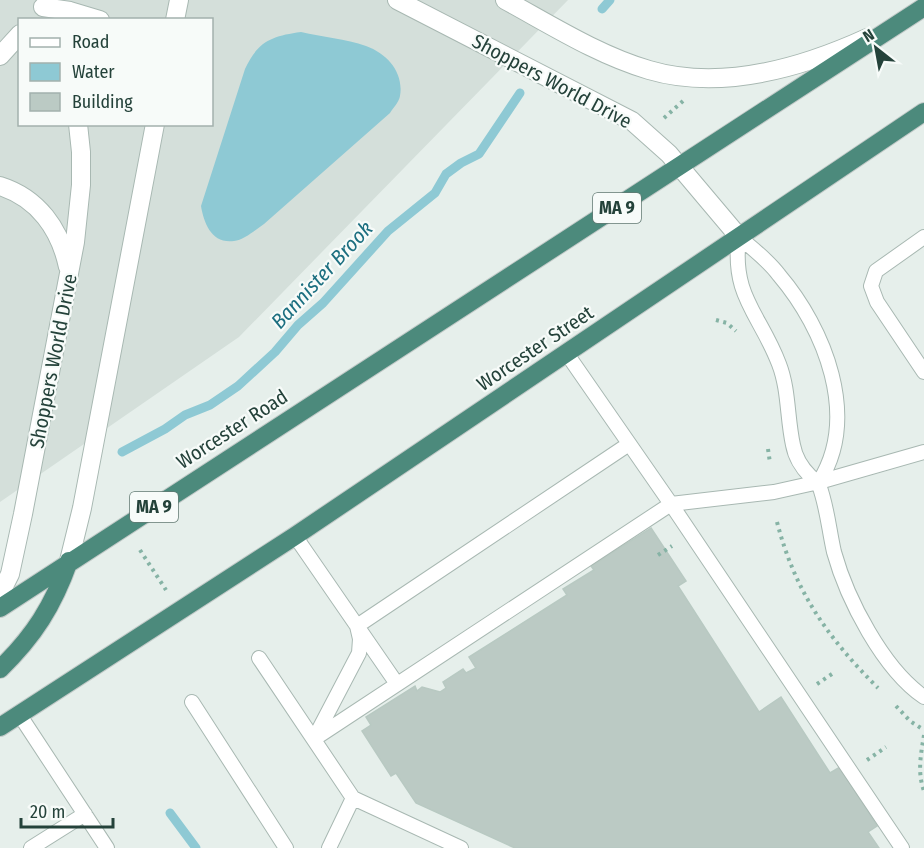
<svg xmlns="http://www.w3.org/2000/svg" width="924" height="848" viewBox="0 0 924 848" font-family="'Fira Sans Condensed',sans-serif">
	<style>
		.built { fill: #d4dfda; fill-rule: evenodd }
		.water { fill: #8ec9d4 }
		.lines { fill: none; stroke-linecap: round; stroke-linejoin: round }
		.stream { stroke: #8ec9d4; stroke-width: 9 }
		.building { fill: #bbcac4; stroke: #b8c9c2; stroke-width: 1.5 }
		.service-casing { stroke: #a8b8b2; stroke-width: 16 }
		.minor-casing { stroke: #a8b8b2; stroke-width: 20 }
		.trunk-casing { stroke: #c2cac8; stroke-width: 20 }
		.path { stroke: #86b3a5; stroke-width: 4; stroke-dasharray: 3 4.5; stroke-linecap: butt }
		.service { stroke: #fff; stroke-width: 14 }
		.minor { stroke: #fff; stroke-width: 18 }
		.trunk { stroke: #4c8a7c; stroke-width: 18 }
		.labels { text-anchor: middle; stroke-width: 4.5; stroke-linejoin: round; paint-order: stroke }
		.shield { fill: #f7fbf9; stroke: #637a73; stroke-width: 1.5 }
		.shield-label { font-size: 18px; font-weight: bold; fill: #24423a }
		.street-label { font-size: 20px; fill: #24423a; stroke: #f7fbf9 }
		.water-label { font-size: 21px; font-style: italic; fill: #1c6f80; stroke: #f7fbf9 }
	</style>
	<rect width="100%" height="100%" fill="#e6efeb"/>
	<!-- built -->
	<path class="built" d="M0,0H568L239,337L0,502ZM20,20H212V124H20Z"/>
	<!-- water -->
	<path class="water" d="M301,32C322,37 346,39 366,46C388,54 404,73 400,96C399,102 393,108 390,113L264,224C255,230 244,240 234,241C212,244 204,224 201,206L245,69C258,41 272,36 301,32Z"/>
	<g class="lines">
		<!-- stream -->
		<path class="stream" d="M602,9L610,0
			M122,452L165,429L185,415L210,405L238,386L275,352L298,325L323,303L388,231L435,193L446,174L461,163L479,154L520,93
			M170,813L196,848"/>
	</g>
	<!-- building -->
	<path class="building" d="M651,528L686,581L678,586L759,712L781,697L830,773L840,767L877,826L868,832L879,848H515L416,803L396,773L391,776L362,731L371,725L366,717L415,686L417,691L422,687L440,692L446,688L443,682L463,669L466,673L476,668L469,657L567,595L563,589L594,570L591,566Z"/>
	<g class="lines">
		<defs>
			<path id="service" d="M739,237C731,296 760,314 779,364C789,390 787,418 793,445C795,456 802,468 810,476C814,480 818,481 819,485C827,506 829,530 834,552C847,599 883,669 924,697
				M739,237C753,249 768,260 779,275C825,329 860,417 819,482
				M924,237L876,271L871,286L877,302L924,372
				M567,354L671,504L902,848
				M295,536L397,684
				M259,658L353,798L461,848
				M192,702L286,848
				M19,714L107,848
				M315,737L359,653L360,639L357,626L629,444
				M314,739L671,504L774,492L819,482L924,452
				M31,848L85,814
				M329,848L353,798"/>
			<path id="minor" d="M397,0L632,121L669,154L739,237
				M505,0C551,25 598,55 649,70C720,91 801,68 867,38
				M43,7L70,11L100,20
				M175,20L179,0
				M0,56L20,34
				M0,186C38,198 60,229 68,267
				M69,561L82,508L155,124
				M0,594L10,574L23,514L75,242L81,185V152L78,124"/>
			<path id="trunk" d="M0,608L924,7
				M0,669C34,636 53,606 69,561
				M0,727L295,536L924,112"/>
		</defs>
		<!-- service casing -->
		<use href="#service" class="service-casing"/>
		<!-- minor casing -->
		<use href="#minor" class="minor-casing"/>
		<!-- trunk casing -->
		<use href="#trunk" class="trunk-casing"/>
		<!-- path -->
		<path class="path" d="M664,118L683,101
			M716,320L727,323L736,331
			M768,449L770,463
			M777,522C795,592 828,638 878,688
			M140,550L166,590
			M658,555L672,546
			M817,684L832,674
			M896,706L910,721L924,730
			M924,735C921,754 917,772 924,791
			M867,760L886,747"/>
		<!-- service -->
		<use href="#service" class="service"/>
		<!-- minor -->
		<use href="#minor" class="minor"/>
		<!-- trunk -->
		<use href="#trunk" class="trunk"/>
	</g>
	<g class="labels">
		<!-- shield labels -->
		<g class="shield">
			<rect x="593" y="193" width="48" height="30" rx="4.5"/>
			<rect x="130" y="492" width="48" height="30" rx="4.5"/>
		</g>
		<g class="shield-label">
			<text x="617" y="214">MA 9</text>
			<text x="154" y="513">MA 9</text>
		</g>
		<!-- street labels -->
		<g class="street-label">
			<text transform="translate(552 81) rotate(28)" y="7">Shoppers World Drive</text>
			<text transform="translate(535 348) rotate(-34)" y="7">Worcester Street</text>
			<text transform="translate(53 361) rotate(-79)" y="7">Shoppers World Drive</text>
			<text transform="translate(232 429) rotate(-33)" y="7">Worcester Road</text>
		</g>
		<!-- water labels -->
		<g class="water-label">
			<text transform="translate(322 275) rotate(-47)" y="7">Bannister Brook</text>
		</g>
	</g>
	<!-- legend -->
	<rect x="18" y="18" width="195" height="108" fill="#f7fbf9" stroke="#a3b1ad" stroke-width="1.5"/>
	<rect x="30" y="38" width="30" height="9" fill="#ffffff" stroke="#a3b1ad" stroke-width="1.5"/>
	<text x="72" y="48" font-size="18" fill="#24423a">Road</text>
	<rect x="30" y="63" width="30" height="18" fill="#8ec9d4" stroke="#a3b1ad" stroke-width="1.5"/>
	<text x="72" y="78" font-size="18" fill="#24423a">Water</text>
	<rect x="30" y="93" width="30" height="18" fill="#bbcac4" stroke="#a3b1ad" stroke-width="1.5"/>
	<text x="72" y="108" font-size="18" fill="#24423a">Building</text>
	<!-- north arrow -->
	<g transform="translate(876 48) rotate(329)" stroke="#f7fbf9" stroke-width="4.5" paint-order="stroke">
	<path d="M0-4.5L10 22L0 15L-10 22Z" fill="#24423a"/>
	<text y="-9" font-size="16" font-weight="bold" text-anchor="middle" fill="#24423a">N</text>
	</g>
	<!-- scale -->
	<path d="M21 818v9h92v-9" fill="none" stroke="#24423a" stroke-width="3"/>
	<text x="30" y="818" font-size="18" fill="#24423a" stroke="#f7fbf9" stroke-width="4.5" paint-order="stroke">20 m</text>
</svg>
